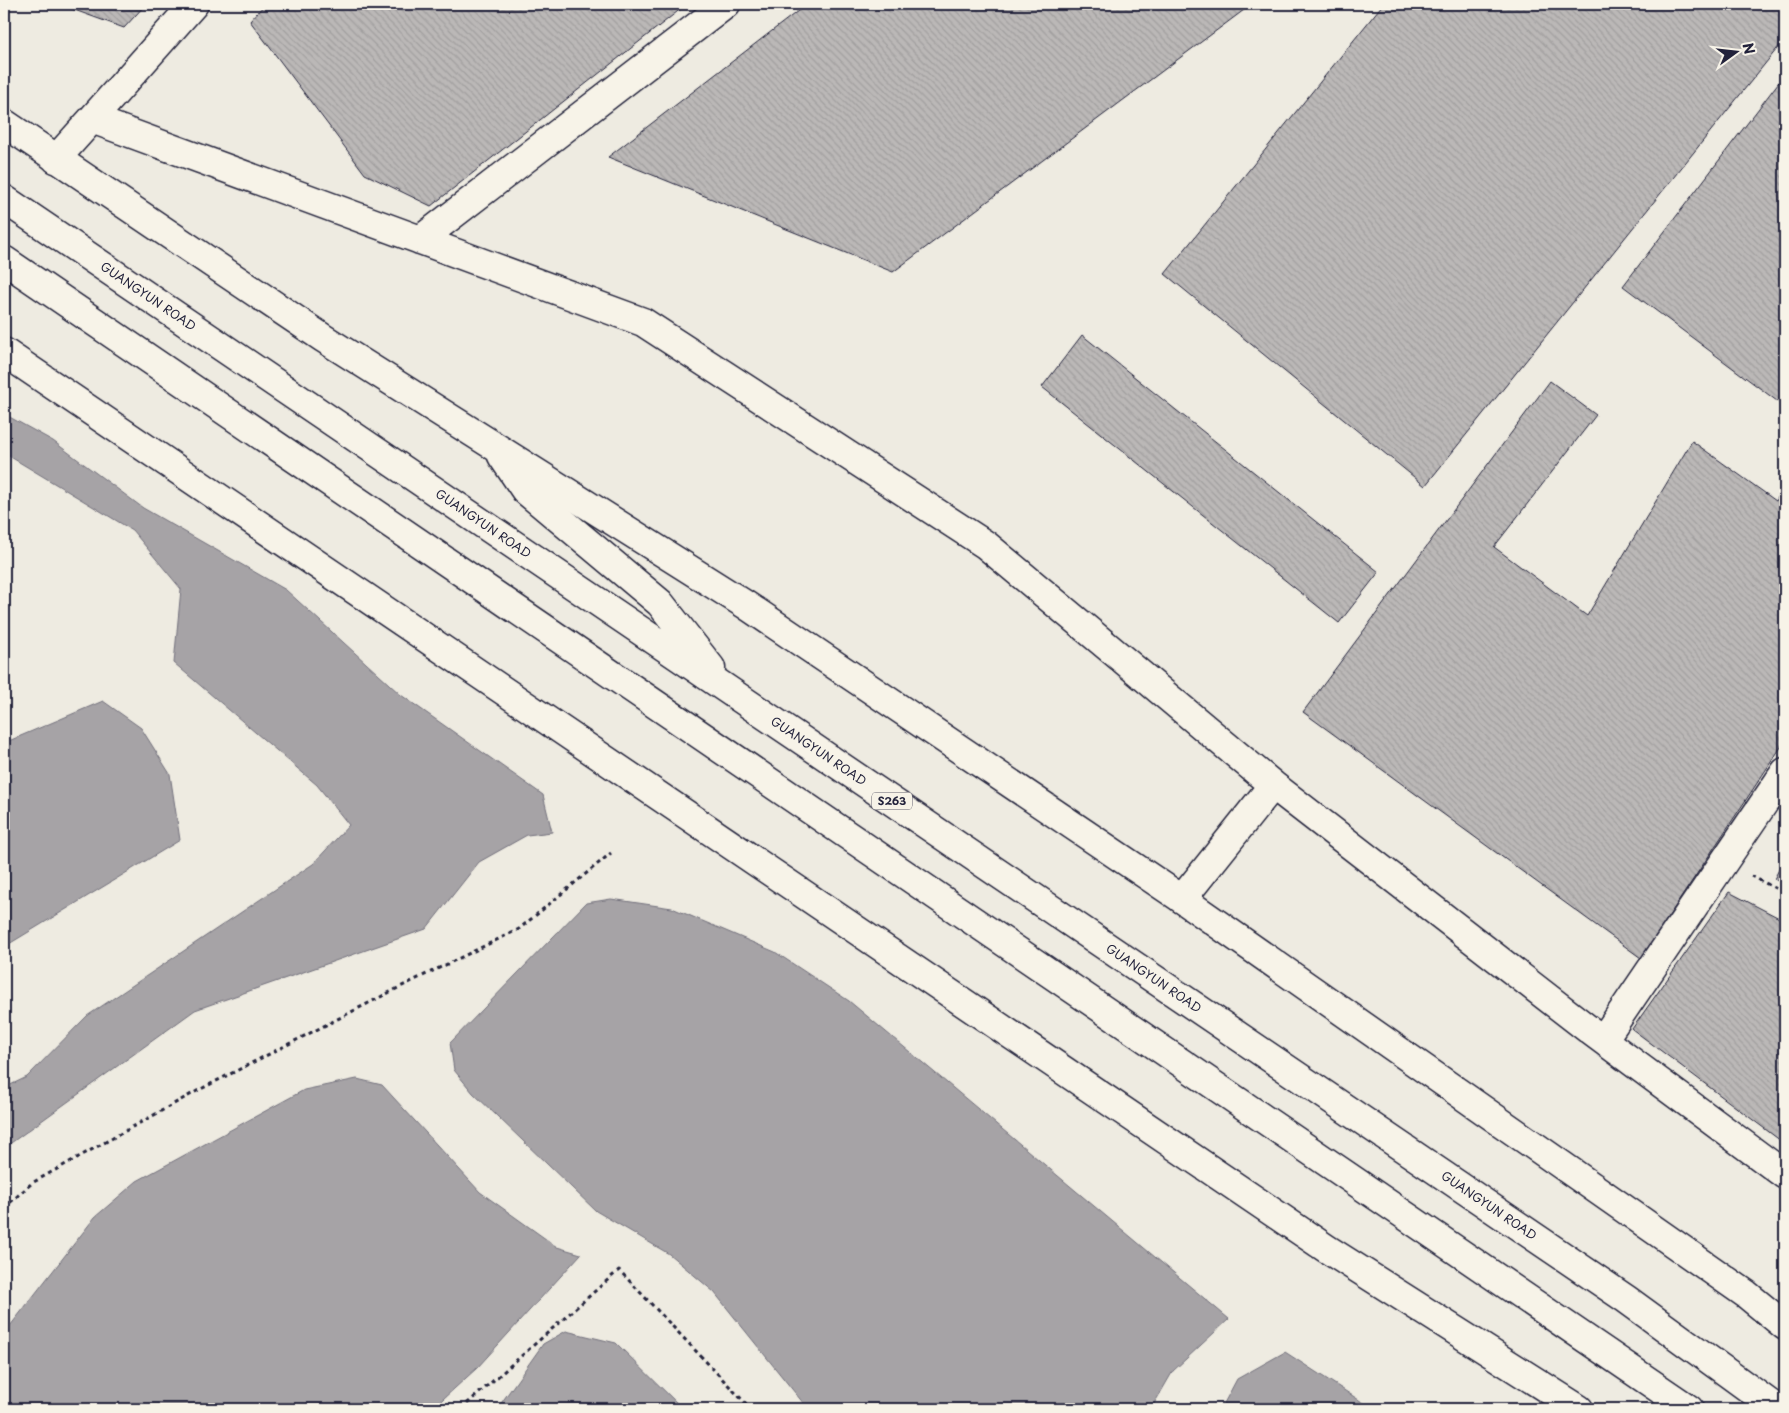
<svg xmlns="http://www.w3.org/2000/svg" width="1789" height="1413" viewBox="0 0 1789 1413" font-family="'Playpen Sans',sans-serif">
	<style>
		.water { fill: #a6a3a6; stroke: #716f7b }
		.building { fill: url(#building-back-hatch); stroke: #22223b }
		.lines { fill: none; stroke-linecap: round; stroke-linejoin: round }
		.minor-casing { stroke: #22223b; stroke-width: 31 }
		.major-casing { stroke: #22223b; stroke-width: 31 }
		.path { stroke: #22223b; stroke-width: 3; stroke-dasharray: 4 4; stroke-linecap: butt }
		.minor { stroke: #f7f3e8; stroke-width: 28 }
		.major { stroke: #f7f3e8; stroke-width: 28 }
		.labels { text-anchor: middle; stroke-width: 4; stroke-linejoin: round; paint-order: stroke }
		.shield { fill: #f7f3e8; stroke: #62616f; stroke-width: 1 }
		.shield-label { font-size: 11px; font-weight: bold; fill: #22223b }
		.street-label { font-size: 12px; fill: #22223b; stroke: #f7f3e8 }
	</style>
	<defs>
		<pattern id="building-back-hatch" width="6" height="6" patternUnits="userSpaceOnUse" patternTransform="scale(1.25)"><rect width="6" height="6" fill="#bbb8b7"/><path d="M-1 5l2 2M0 0l6 6M5-1l2 2" fill="none" stroke="#a09e9e"/></pattern>
	</defs>
	<rect width="100%" height="100%" fill="#eeebe1"/>
	<filter id="ink" filterUnits="userSpaceOnUse"><feTurbulence type="fractalNoise" baseFrequency=".02" numOctaves="2"/><feDisplacementMap in="SourceGraphic" scale="10" xChannelSelector="R" yChannelSelector="G"/><feConvolveMatrix kernelMatrix="1 2 1 2 8 2 1 2 1" color-interpolation-filters="sRGB"/></filter>
	<g filter="url(#ink)">
		<!-- water -->
		<path class="water" d="M4,414L53,441L143,508L286,590L401,695L543,795L552,832L527,835L479,862L426,929L195,1010L4,1148V1088L27,1077L87,1016L313,864L349,825L317,785L174,663L181,589L132,530L4,453Z
			M103,701L141,728L170,774L180,840L4,947V743Z
			M611,899L672,908L775,952L849,1001L1229,1319L1173,1371L1151,1409H808L714,1292L669,1254L596,1211L473,1093L454,1070L450,1043L586,903Z
			M357,1079L382,1085L480,1192L557,1247L581,1254L477,1368L432,1409H4V1328L10,1326L95,1217L137,1181L304,1090Z
			M566,1331L616,1343L683,1409H497L543,1344Z
			M1285,1352L1373,1409H1221L1237,1379Z"/>
		<!-- building -->
		<path class="building" d="M58,4H146L124,28Z
			M265,4H687L431,206L365,174L250,21Z
			M807,4H1252L893,272L608,157Z
			M1383,4H1785V39L1425,486L1165,274Z
			M1785,74V407L1623,286Z
			M1082,335L1379,572L1339,623L1042,387Z
			M1550,381L1596,415L1494,547L1587,616L1692,441L1776,501L1785,485V741L1641,958L1303,712Z
			M1785,858V884L1774,879Z
			M1729,892L1785,921V1144L1632,1029Z"/>
		<g class="lines">
			<defs>
				<path id="minor" d="M92,119L194,4
					M56,159L92,119L643,322L986,545L1273,785L1588,1029L1785,1175
					M420,240L726,4
					M1182,899L1273,785
					M1603,1040L1785,772"/>
				<g id="major">
					<path d="M4,123L323,338L746,605L1182,899L1746,1294L1785,1326"/>
					<path id="s1" d="M4,199L1626,1299L1777,1409"/>
					<path d="M4,260L1689,1409"/>
					<path d="M4,352L1327,1249L1579,1409"/>
					<path d="M502,456L525,490L660,603L711,668"/>
				</g>
			</defs>
			<!-- minor casing -->
			<use href="#minor" class="minor-casing"/>
			<!-- major casing -->
			<use href="#major" class="major-casing"/>
			<!-- path -->
			<path class="path" d="M1751,876L1785,893
				M4,1208L32,1183L197,1091L398,988L519,929L611,853
				M461,1409L619,1270L751,1409"/>
			<!-- minor -->
			<use href="#minor" class="minor"/>
			<!-- major -->
			<use href="#major" class="major"/>
		</g>
	</g>
	<g class="labels">
		<!-- shield labels -->
		<rect class="shield" x="872" y="792.5" width="40" height="17" rx="4"/>
		<g class="shield-label">
			<text x="892" y="805">S263</text>
		</g>
		<!-- street labels -->
		<g class="street-label">
			<text dy="4" stroke="none"><textPath href="#s1" startOffset="174">GUANGYUN ROAD</textPath></text>
			<text dy="4" stroke="none"><textPath href="#s1" startOffset="579">GUANGYUN ROAD</textPath></text>
			<text dy="4" stroke="none"><textPath href="#s1" startOffset="984">GUANGYUN ROAD</textPath></text>
			<text dy="4" stroke="none"><textPath href="#s1" startOffset="1389">GUANGYUN ROAD</textPath></text>
			<text dy="4" stroke="none"><textPath href="#s1" startOffset="1794">GUANGYUN ROAD</textPath></text>
		</g>
	</g>
	<!-- margin -->
	<rect width="1789" height="1413" fill="none" stroke="#f7f3e8" stroke-width="20"/>
	<rect x="10" y="10" width="1769" height="1393" fill="none" stroke="#22223b" stroke-width="2" filter="url(#ink)"/>
	<!-- north arrow -->
	<g transform="translate(1736 52) rotate(75)" stroke="#f7f3e8" stroke-width="4" paint-order="stroke">
	<path d="M0-4L9 19L0 12L-9 19Z" fill="#22223b"/>
	<text y="-8" font-size="14" font-weight="bold" text-anchor="middle" fill="#22223b">N</text>
	</g>
</svg>
